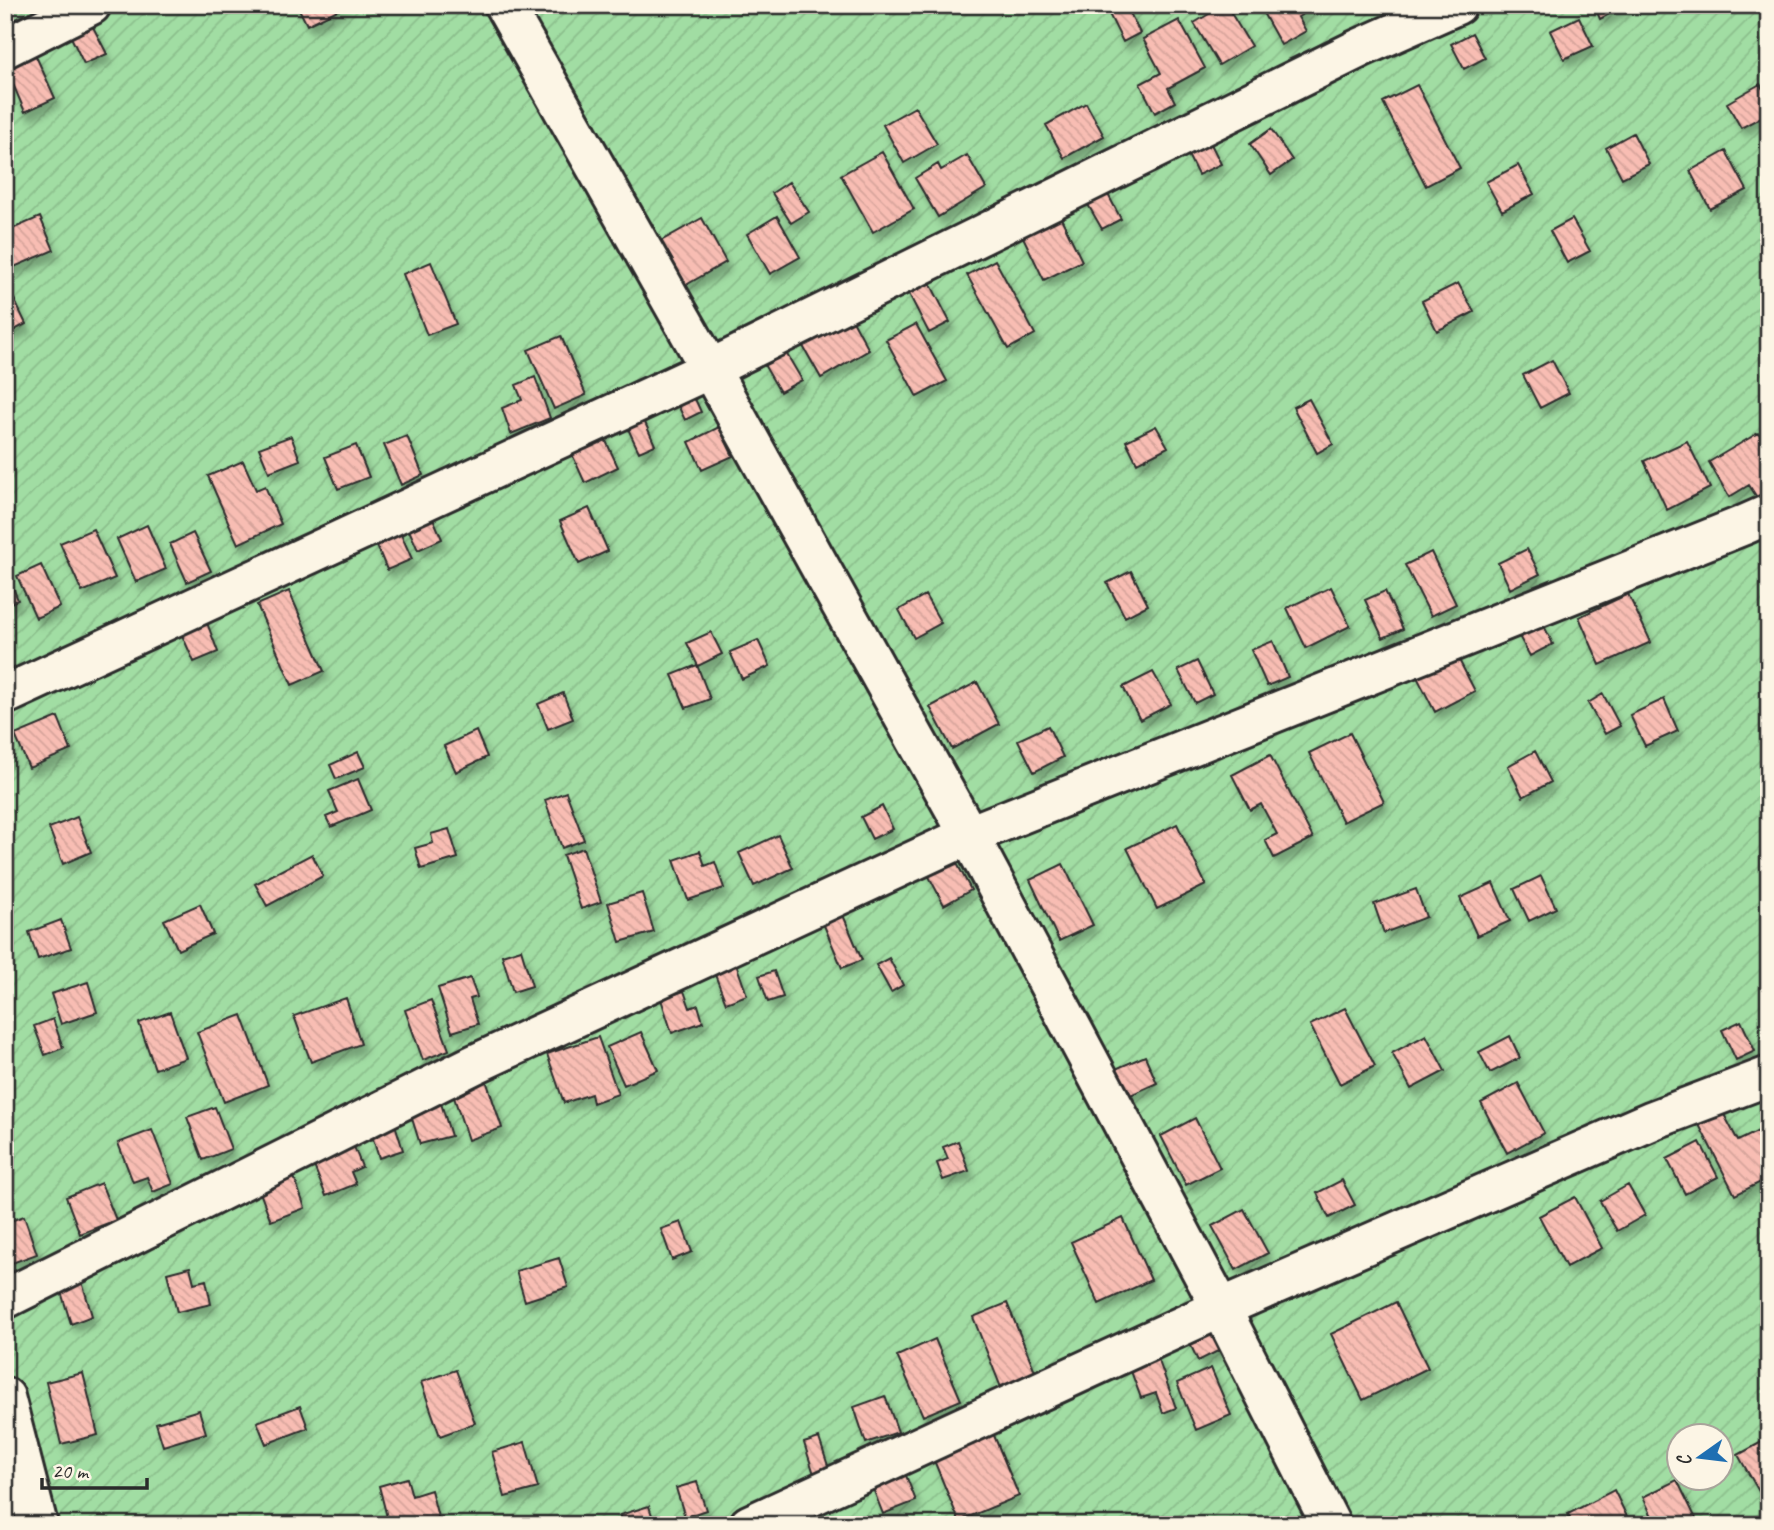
<svg xmlns="http://www.w3.org/2000/svg" width="1774" height="1530" viewBox="0 0 1774 1530" font-family="Caveat,sans-serif">
	<style>
		.garden { fill: url(#garden-furrows); stroke: #668467; stroke-width: 2; fill-rule: evenodd }
		.building { fill: url(#building-back-hatch); stroke: #2b2b2b; stroke-width: 2; filter: url(#shadow) }
		.lines { fill: none; stroke-linecap: round; stroke-linejoin: round }
		.minor-casing { stroke: #2b2b2b; stroke-width: 44 }
		.minor { stroke: #fcf5e5; stroke-width: 38 }
	</style>
	<defs>
		<pattern id="garden-furrows" width="10" height="10" patternUnits="userSpaceOnUse" patternTransform="scale(1.75)"><rect width="10" height="10" fill="#a1dda3"/><path d="M-1 1l2-2M0 10L10 0M9 11l2-2" fill="none" stroke="#8bbe8c"/></pattern>
		<pattern id="building-back-hatch" width="6" height="6" patternUnits="userSpaceOnUse" patternTransform="scale(1.75)"><rect width="6" height="6" fill="#f8bdb3"/><path d="M-1 5l2 2M0 0l6 6M5-1l2 2" fill="none" stroke="#d5a39a"/></pattern>
		<filter id="shadow"><feDropShadow dx="4.5" dy="8" stdDeviation="3.5" flood-color="#0004"/></filter>
	</defs>
	<rect width="100%" height="100%" fill="#fbeadb"/>
	<filter id="ink" filterUnits="userSpaceOnUse"><feTurbulence type="fractalNoise" baseFrequency=".0143" numOctaves="2"/><feDisplacementMap in="SourceGraphic" scale="14" xChannelSelector="R" yChannelSelector="G"/><feConvolveMatrix kernelMatrix="1 2 1 2 8 2 1 2 1" color-interpolation-filters="sRGB"/></filter>
	<g filter="url(#ink)">
		<!-- garden -->
		<path class="garden" d="M5,5H1769V1525H5ZM1680,1436H1722V1478H1680Z"/>
		<!-- building -->
		<path class="building" d="M297,5H348L307,25Z
			M1126,5L1140,33L1123,42L1109,14Z
			M1224,5H1226L1251,46L1219,65L1194,23Z
			M1272,5H1317V6L1298,17L1306,31L1281,45L1262,11Z
			M1594,5H1626L1600,19Z
			M1579,17L1593,46L1564,59L1550,31Z
			M1179,20L1205,68L1168,88L1175,102L1155,113L1140,84L1161,73L1143,39Z
			M92,25L107,54L84,64L70,35Z
			M1472,33L1485,58L1464,69L1451,44Z
			M35,54L55,98L25,112L6,68Z
			M1760,84L1769,100V113L1741,128L1727,103Z
			M1417,85L1460,168L1426,186L1383,102Z
			M1086,103L1104,136L1064,158L1046,125Z
			M915,107L937,144L904,163L883,125Z
			M1271,129L1292,160L1271,175L1250,144Z
			M1633,133L1649,164L1622,178L1606,148Z
			M1210,142L1221,164L1198,175L1187,153Z
			M1726,151L1747,190L1710,209L1690,171Z
			M882,152L914,209L873,232L841,175Z
			M967,155L986,188L938,217L915,178L938,164L941,170Z
			M1518,165L1534,194L1502,211L1486,182Z
			M789,182L809,212L791,223L772,193Z
			M1103,185L1121,219L1102,229L1083,196Z
			M777,216L800,257L770,274L747,234Z
			M1060,216L1082,261L1044,280L1022,235Z
			M40,217L54,250L7,270L5,265V232Z
			M702,218L726,262L686,285L661,241Z
			M1572,219L1590,251L1567,263L1550,231Z
			M995,260L1035,334L1008,349L967,275Z
			M431,262L456,324L427,335L403,274Z
			M929,281L950,322L929,333L908,292Z
			M1458,283L1474,312L1437,331L1422,301Z
			M14,299L26,324L5,335V304Z
			M848,311L869,350L821,378L799,339Z
			M916,324L947,381L917,397L886,340Z
			M561,336L586,395L554,409L528,350Z
			M785,351L802,380L780,392L763,363Z
			M1552,360L1569,393L1540,408L1523,375Z
			M535,377L550,418L511,434L502,408L522,400L516,385Z
			M690,388L701,412L685,420L673,395Z
			M1309,399L1333,444L1317,453L1293,407Z
			M639,409L655,445L639,452L622,416Z
			M1156,426L1168,447L1137,463L1126,441Z
			M719,427L733,456L702,470L689,442Z
			M600,428L618,467L585,483L567,443Z
			M1758,433L1769,452V493L1758,499L1749,485L1729,497L1709,462Z
			M291,436L300,460L269,472L259,448Z
			M407,436L423,475L401,485L384,445Z
			M1687,441L1710,488L1667,510L1644,461Z
			M356,445L369,477L338,489L325,457Z
			M243,461L256,490L265,486L281,524L238,544L208,476Z
			M589,508L608,551L579,564L560,521Z
			M429,509L442,539L418,550L404,519Z
			M396,523L412,559L387,570L372,534Z
			M147,525L166,569L136,582L117,539Z
			M93,529L115,578L82,592L60,543Z
			M193,533L211,571L187,582L170,544Z
			M1527,549L1540,574L1510,589L1498,563Z
			M1431,552L1456,604L1431,616L1405,565Z
			M41,565L60,607L36,618L17,576Z
			M1131,571L1148,605L1125,617L1107,583Z
			M8,576L18,600L6,605L5,577Z
			M1331,587L1350,626L1306,648L1287,608Z
			M289,591L324,671L292,685L257,605Z
			M1385,591L1403,629L1383,638L1365,600Z
			M1628,594L1651,642L1600,665L1579,617Z
			M925,595L941,623L914,638L899,610Z
			M204,615L218,652L194,662L178,626Z
			M1540,618L1553,644L1530,656L1516,631Z
			M711,632L722,654L698,666L687,643Z
			M758,640L770,666L742,679L730,652Z
			M1273,641L1288,677L1267,686L1251,650Z
			M1457,656L1475,691L1435,712L1417,677Z
			M1197,661L1213,694L1195,703L1178,670Z
			M697,665L710,699L686,708L672,675Z
			M1153,672L1171,704L1140,720L1123,687Z
			M977,682L999,724L952,749L930,707Z
			M563,693L573,719L548,729L538,704Z
			M1603,694L1620,726L1605,734L1588,703Z
			M1664,699L1678,731L1645,746L1630,715Z
			M58,717L71,750L29,768L15,735Z
			M1048,726L1063,757L1034,772L1018,740Z
			M476,731L487,757L456,772L444,746Z
			M1350,733L1384,802L1343,822L1309,753Z
			M5,743L12,758L5,761Z
			M1535,751L1551,782L1523,797L1508,766Z
			M358,752L365,767L336,779L330,765Z
			M1270,755L1313,838L1274,858L1265,840L1277,834L1261,804L1250,810L1232,775Z
			M358,779L371,810L331,827L326,817L338,812L329,791Z
			M566,792L584,840L562,848L545,800Z
			M882,806L893,829L872,839L861,817Z
			M77,817L91,852L63,864L49,828Z
			M1177,824L1206,885L1157,909L1127,848Z
			M449,829L458,858L421,869L415,848L433,843L431,834Z
			M778,835L793,868L754,886L739,853Z
			M583,848L601,902L581,909L563,855Z
			M700,851L705,866L715,862L724,888L688,900L674,860Z
			M312,854L323,876L267,906L255,884Z
			M952,854L971,890L944,905L925,869Z
			M1063,864L1093,925L1059,941L1030,880Z
			M1541,876L1556,908L1529,921L1514,889Z
			M1493,883L1510,921L1477,936L1460,898Z
			M1416,889L1426,917L1384,933L1374,904Z
			M642,893L654,932L620,942L608,903Z
			M200,904L213,934L178,950L164,920Z
			M843,915L862,960L842,968L823,923Z
			M61,920L71,948L38,959L29,932Z
			M521,949L532,986L513,992L502,955Z
			M889,958L903,985L891,992L876,965Z
			M736,964L747,995L726,1003L714,972Z
			M774,971L783,997L768,1002L759,976Z
			M470,978L477,997L470,999L478,1024L452,1032L438,988Z
			M88,982L97,1012L61,1024L51,994Z
			M684,991L690,1008L698,1005L703,1022L672,1033L661,999Z
			M346,998L361,1044L311,1062L294,1016Z
			M431,1000L449,1050L423,1060L405,1010Z
			M1345,1008L1375,1066L1340,1084L1310,1025Z
			M170,1012L186,1058L155,1069L139,1023Z
			M242,1015L268,1085L224,1102L197,1032Z
			M53,1019L63,1048L45,1055L34,1026Z
			M1741,1021L1755,1051L1736,1060L1722,1030Z
			M641,1032L658,1070L624,1085L607,1047Z
			M1426,1035L1445,1071L1411,1089L1392,1053Z
			M1510,1036L1520,1058L1490,1073L1479,1052Z
			M598,1037L618,1094L593,1103L591,1094L564,1103L547,1054Z
			M1145,1056L1157,1083L1124,1098L1111,1071Z
			M486,1080L502,1128L468,1140L452,1091Z
			M1518,1083L1544,1133L1507,1153L1481,1103Z
			M440,1100L451,1136L420,1144L409,1109Z
			M1718,1103L1738,1141L1769,1126V1178L1735,1195L1694,1115Z
			M215,1107L231,1149L203,1160L187,1117Z
			M393,1118L403,1150L379,1158L369,1126Z
			M1195,1118L1220,1168L1186,1185L1161,1136Z
			M152,1130L173,1184L153,1192L147,1177L133,1182L118,1143Z
			M351,1139L362,1167L351,1172L356,1184L326,1196L310,1156Z
			M958,1141L969,1171L943,1180L937,1163L948,1159L943,1147Z
			M1700,1142L1718,1177L1685,1194L1667,1159Z
			M293,1174L305,1208L271,1221L258,1187Z
			M1342,1180L1355,1205L1329,1218L1317,1193Z
			M101,1183L116,1220L80,1234L66,1197Z
			M1628,1185L1645,1215L1617,1231L1600,1201Z
			M1575,1197L1602,1248L1566,1267L1539,1216Z
			M1244,1209L1268,1253L1236,1270L1212,1226Z
			M24,1216L37,1254L12,1263L5,1243V1223Z
			M1123,1218L1151,1280L1099,1304L1071,1242Z
			M681,1222L692,1252L672,1260L661,1229Z
			M559,1258L568,1287L525,1301L516,1271Z
			M190,1267L194,1283L206,1280L211,1304L177,1312L167,1273Z
			M80,1275L92,1316L71,1324L58,1282Z
			M1396,1302L1428,1368L1363,1400L1331,1334Z
			M1007,1303L1037,1376L1002,1390L973,1317Z
			M1217,1320L1228,1346L1198,1361L1186,1335Z
			M935,1339L961,1400L923,1416L897,1356Z
			M1156,1353L1176,1408L1163,1413L1156,1393L1141,1398L1128,1363Z
			M1211,1368L1231,1415L1196,1430L1177,1383Z
			M456,1370L475,1423L440,1436L421,1382Z
			M83,1373L98,1435L61,1444L46,1382Z
			M885,1396L898,1432L866,1443L854,1407Z
			M300,1406L308,1428L266,1444L257,1422Z
			M199,1410L206,1433L163,1446L156,1423Z
			M993,1433L1019,1496L959,1521L933,1458Z
			M819,1438L829,1469L814,1474L804,1443Z
			M1769,1438V1509L1738,1455Z
			M525,1442L538,1488L505,1497L492,1452Z
			M905,1473L916,1501L883,1514L872,1486Z
			M407,1478L412,1496L431,1490L440,1525H389L379,1486Z
			M1677,1480L1699,1525H1656L1643,1497Z
			M697,1482L706,1510L685,1517L676,1488Z
			M1614,1490L1631,1525H1573L1568,1514Z
			M649,1506L655,1525H623L620,1515Z"/>
		<g class="lines">
			<defs>
				<path id="minor" d="M504,5L710,369L969,835L1221,1308L1331,1525
					M5,48L91,5
					M5,695L710,369L1360,48L1457,5
					M5,1299L473,1065L969,835L1744,525L1769,514
					M5,1397L38,1525
					M749,1525L1221,1308L1653,1120L1769,1076"/>
			</defs>
			<!-- minor casing -->
			<use href="#minor" class="minor-casing"/>
			<!-- minor -->
			<use href="#minor" class="minor"/>
		</g>
	</g>
	<!-- margin -->
	<rect width="1774" height="1530" fill="none" stroke="#fcf5e5" stroke-width="28"/>
	<rect x="14" y="14" width="1746" height="1502" fill="none" stroke="#2b2b2b" stroke-width="2.5" filter="url(#ink)"/>
	<!-- north arrow -->
	<g transform="translate(1700 1457) rotate(256)"><circle r="33" fill="#fcf5e5" stroke="#a8a49b" stroke-width="2"/>
	<path d="M0-5L12 26L0 18L-12 26Z" fill="#1f6fb2"/>
	<text y="-10" font-size="19" font-weight="bold" text-anchor="middle" fill="#2b2b2b">С</text>
	</g>
	<!-- scale -->
	<path d="M42 1478v10h105v-10" fill="none" stroke="#2b2b2b" stroke-width="3.5"/>
	<text x="52" y="1478" font-size="21" fill="#2b2b2b" stroke="#fcf5e5" stroke-width="5" paint-order="stroke">20 m</text>
</svg>
